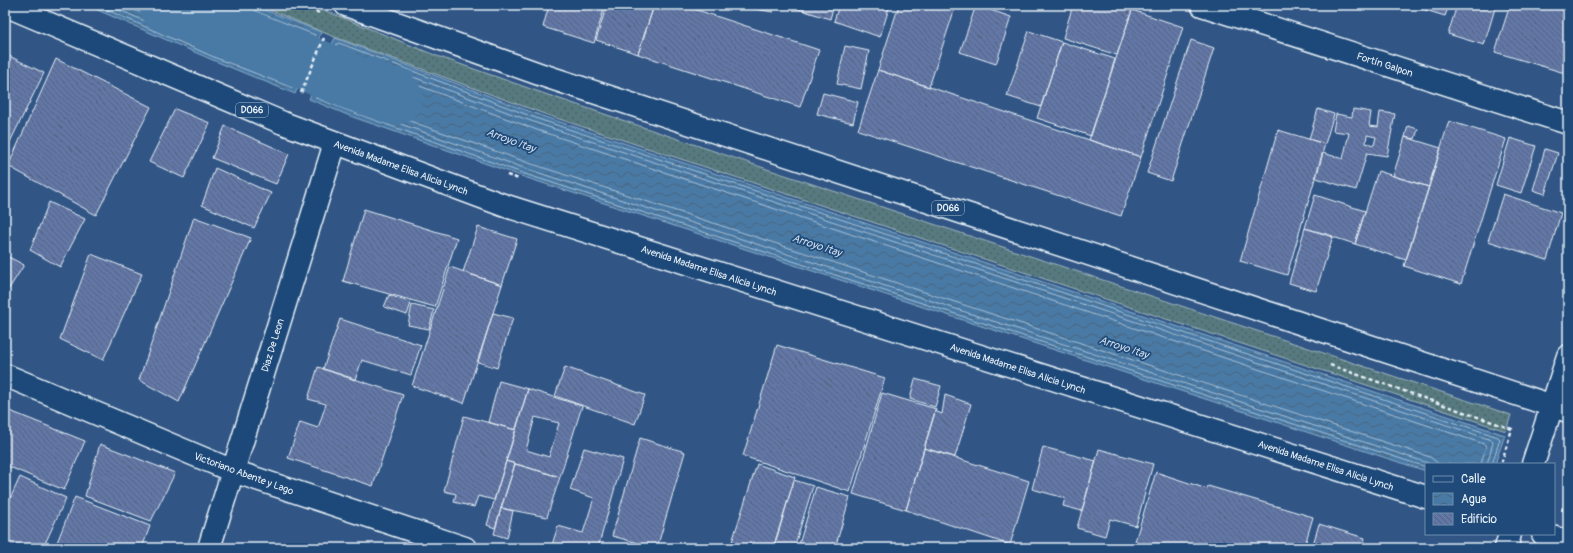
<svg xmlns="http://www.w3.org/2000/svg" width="1573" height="553" viewBox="0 0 1573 553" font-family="Pangolin,sans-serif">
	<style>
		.grass { fill: url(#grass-dots); stroke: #a0b6bc }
		.water { fill: url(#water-waves); stroke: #89aac7 }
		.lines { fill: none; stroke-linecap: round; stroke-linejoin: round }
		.shore { stroke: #a8c1d7; stroke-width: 1 }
		.river { stroke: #497aa6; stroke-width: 56 }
		.building { fill: url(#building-back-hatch); stroke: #e8f1f8; fill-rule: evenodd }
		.street-casing { stroke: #e8f1f8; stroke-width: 25 }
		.secondary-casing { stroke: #e8f1f8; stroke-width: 25 }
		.highway-casing { stroke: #e8f1f8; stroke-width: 25 }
		.path { stroke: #e8f1f8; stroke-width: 2.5; stroke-dasharray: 4 3; stroke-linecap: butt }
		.street { stroke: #1f4a7a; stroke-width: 22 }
		.secondary { stroke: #1f4a7a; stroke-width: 22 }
		.highway { stroke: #1f4a7a; stroke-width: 22 }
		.labels { text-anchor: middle; stroke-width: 3.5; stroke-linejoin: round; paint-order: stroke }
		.shield { fill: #1f4a7a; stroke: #acbfd2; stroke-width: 1 }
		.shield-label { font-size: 9px; font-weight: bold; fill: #e8f1f8 }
		.street-label { font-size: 10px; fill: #e8f1f8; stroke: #1f4a7a }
		.water-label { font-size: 11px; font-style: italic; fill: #d0dfec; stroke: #1f4a7a }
	</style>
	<defs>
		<pattern id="grass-dots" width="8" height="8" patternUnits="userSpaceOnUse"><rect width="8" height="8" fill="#577a7f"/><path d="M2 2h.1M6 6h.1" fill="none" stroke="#4e6164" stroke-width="1.8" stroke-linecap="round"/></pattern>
		<pattern id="water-waves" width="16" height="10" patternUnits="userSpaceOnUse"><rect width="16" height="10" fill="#497aa6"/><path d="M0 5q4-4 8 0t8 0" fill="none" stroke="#48647d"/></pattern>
		<pattern id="building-back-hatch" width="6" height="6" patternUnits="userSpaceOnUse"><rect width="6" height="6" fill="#6277a6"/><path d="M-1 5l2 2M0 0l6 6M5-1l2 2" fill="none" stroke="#55627d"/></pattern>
	</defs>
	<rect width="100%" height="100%" fill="#315686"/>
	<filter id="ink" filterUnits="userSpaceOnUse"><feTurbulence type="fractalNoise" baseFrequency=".025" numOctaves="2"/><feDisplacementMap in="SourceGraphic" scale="8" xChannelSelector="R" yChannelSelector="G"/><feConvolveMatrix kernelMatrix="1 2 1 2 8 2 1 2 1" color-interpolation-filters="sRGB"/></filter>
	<g filter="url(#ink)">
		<!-- grass -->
		<path class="grass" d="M258,5H311L437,56L548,95L770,170L1511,415L1506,431L547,115L332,36Z"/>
		<!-- water -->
		<path class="water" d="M86,5H252L321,32L318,41L331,46L335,38L542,116L1505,435L1495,464H1426V471L524,177L350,116L309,99L331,47L317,41L295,94L215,61Z"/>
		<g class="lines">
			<!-- shore -->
			<path class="shore" d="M96,5L216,58L293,88L315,35L255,11L252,5
				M108,5L218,53L290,81L308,37L252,15L248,10L247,5
				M123,5L221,47L287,73L300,40L249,20L243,13L241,5
				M1431,464L527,169L353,107L323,95L322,93L339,51L341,50L539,124L1492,440L1493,443L1487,464
				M1439,464L1430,457L529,163L356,102L330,92L329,89L342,59L345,58L537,130L1484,444L1486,446L1481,464
				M1426,467L525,174L352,112L316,98L315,95L336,45L339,43L541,120L1498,437L1500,439L1492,464"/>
			<!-- river -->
			<path class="river" d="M167,5L352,82L394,97"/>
		</g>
		<!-- building -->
		<path class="building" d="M549,5H605L594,43L543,27Z
			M607,5L654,6L638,54L596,40Z
			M654,5H682L819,50L800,107L638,54Z
			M749,5H774L773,12L749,8Z
			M796,5H834L830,19L795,8Z
			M839,5H890L880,37L834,21Z
			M899,5H956L929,87L878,70Z
			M976,5L1011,17L996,64L960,52Z
			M1073,5H1116L1132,10L1117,55L1063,38Z
			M1409,5H1449L1445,16Z
			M1457,5H1496L1484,45L1448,34Z
			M1510,5H1568V74L1495,52Z
			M1132,10L1183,27L1141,157L1089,140Z
			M1029,31L1062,42L1041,107L1007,96Z
			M1191,40L1214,48L1171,181L1147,173Z
			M1062,42L1115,59L1091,136L1037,118Z
			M845,46L869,51L861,89L837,84Z
			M5,54L44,73L5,152Z
			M56,59L151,107L96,215L8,166Z
			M878,70L1141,157L1121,216L858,130Z
			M823,93L858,102L853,123L817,114Z
			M175,109L210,123L184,178L149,162Z
			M1318,109L1334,114L1325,144L1309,139Z
			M1353,109L1371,112L1369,126L1378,127L1380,112L1395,114L1387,156L1367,153L1356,190L1316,178L1323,153L1343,159L1349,133L1333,131L1336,114L1352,117ZM1367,135L1376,137L1374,145L1366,143Z
			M1449,121L1506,139L1461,284L1404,266Z
			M225,126L289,154L276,184L212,158Z
			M1408,126L1418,129L1415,139L1405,137Z
			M1278,130L1325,144L1287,275L1240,261Z
			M1405,137L1441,148L1429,187L1393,176Z
			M1510,138L1536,146L1521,193L1496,185Z
			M1545,149L1558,153L1545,194L1533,190Z
			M215,168L271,193L254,228L202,205Z
			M1378,171L1429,187L1406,260L1355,244Z
			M1503,194L1561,213L1547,260L1488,241Z
			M1315,195L1365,211L1355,244L1305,228Z
			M49,202L85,219L60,267L30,250Z
			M364,209L457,238L435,307L343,281Z
			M194,217L251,238L179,402L139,380Z
			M478,227L517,239L502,285L463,272Z
			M1305,228L1333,236L1316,291L1289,283Z
			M91,254L142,274L103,360L60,339Z
			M5,255L24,265L5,295Z
			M450,267L502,285L464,403L412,386Z
			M389,295L411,303L407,315L384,307Z
			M412,305L434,310L429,329L408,325Z
			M493,313L513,318L497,368L478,362Z
			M340,319L421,345L411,375L362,360L355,380L323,369Z
			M777,345L885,378L850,492L743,456Z
			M318,367L403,395L373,486L288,458L300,422L318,428L326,404L308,399Z
			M565,367L645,395L635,424L555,396Z
			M915,379L941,386L935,407L910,399Z
			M499,381L528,389L516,430L488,422Z
			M528,389L582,406L560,477L506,461ZM535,417L559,423L549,457L526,450Z
			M882,393L936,409L906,510L853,494Z
			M945,395L971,404L955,457L924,448L935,411L942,414Z
			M5,409L85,441L64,490L5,465Z
			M464,416L516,430L494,500L478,496L474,507L454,502L456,494L444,491Z
			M640,438L685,452L657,548L612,536Z
			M100,444L175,473L151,521L85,496Z
			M1043,447L1096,461L1082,511L1063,506L1065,498L1032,489Z
			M584,448L623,459L598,548H551L558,526L583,533L594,498L570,490Z
			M924,448L1029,481L1010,545L906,510Z
			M1099,449L1153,464L1136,526L1110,519L1105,536L1077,528Z
			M506,461L515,464L495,528L487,525Z
			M515,464L560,477L547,517L501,508Z
			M757,464L795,477L773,548H730Z
			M1156,472L1207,489L1208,486L1313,517L1304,548H1133Z
			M20,477L66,498L43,548H5V510Z
			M794,480L813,486L794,548H786L775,544Z
			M816,487L850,497L835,548H798Z
			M75,497L150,526L142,548H64L56,545Z
			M501,508L513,511L507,538L494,534Z
			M1319,524L1365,538L1362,548H1312Z"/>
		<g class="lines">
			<defs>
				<path id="street" d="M1202,5L1568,123
					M5,375L233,471L465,548
					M1552,406L1568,356
					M209,548L335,143"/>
				<path id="secondary" d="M1506,548L1510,534"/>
				<path id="highway" d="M5,5L283,123L503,205L1426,497
					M346,5L542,75L1568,411
					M1533,464L1552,406
					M1543,534L1568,542"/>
			</defs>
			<!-- street casing -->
			<use href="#street" class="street-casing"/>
			<!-- secondary casing -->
			<use href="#secondary" class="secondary-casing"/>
			<!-- highway casing -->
			<use href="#highway" class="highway-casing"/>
			<!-- path -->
			<path class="path" d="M303,5L319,13
				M301,93L324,38
				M507,175L519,179
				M1330,365L1512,429L1501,464
				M1562,511L1568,492"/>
			<!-- street -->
			<use href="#street" class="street"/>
			<!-- secondary -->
			<use href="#secondary" class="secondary"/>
			<!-- highway -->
			<use href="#highway" class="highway"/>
		</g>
	</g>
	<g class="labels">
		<!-- shield labels -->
		<g class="shield">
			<rect x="236" y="103" width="32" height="14" rx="3"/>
			<rect x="932" y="201" width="32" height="14" rx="3"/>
		</g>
		<g class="shield-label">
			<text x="252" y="113">D066</text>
			<text x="948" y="211">D066</text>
		</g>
		<!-- street labels -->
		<g class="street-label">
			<text transform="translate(1385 64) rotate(18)" y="4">Fortín Galpon</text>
			<text transform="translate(401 167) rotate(20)" y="4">Avenida Madame Elisa Alicia Lynch</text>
			<text transform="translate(709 270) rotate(18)" y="4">Avenida Madame Elisa Alicia Lynch</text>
			<text transform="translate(272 345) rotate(-73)" y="4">Diaz De Leon</text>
			<text transform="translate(1018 368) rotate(18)" y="4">Avenida Madame Elisa Alicia Lynch</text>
			<text transform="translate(1326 465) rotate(18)" y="4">Avenida Madame Elisa Alicia Lynch</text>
			<text transform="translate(244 473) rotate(20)" y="4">Victoriano Abente y Lago</text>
		</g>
		<!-- water labels -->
		<g class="water-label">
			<text transform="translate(511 140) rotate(20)" y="4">Arroyo Itay</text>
			<text transform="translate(817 245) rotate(18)" y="4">Arroyo Itay</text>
			<text transform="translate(1124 347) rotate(18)" y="4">Arroyo Itay</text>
		</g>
	</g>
	<!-- margin -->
	<rect width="1573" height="553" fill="none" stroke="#1f4a7a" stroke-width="20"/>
	<rect x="10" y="10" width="1553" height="533" fill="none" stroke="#e8f1f8" stroke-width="1.5" filter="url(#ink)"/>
	<!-- legend -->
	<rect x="1425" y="463" width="130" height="72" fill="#1f4a7a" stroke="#6f8dac"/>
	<rect x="1433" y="476" width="20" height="6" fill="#1f4a7a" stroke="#6f8dac"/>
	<text x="1461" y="483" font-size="12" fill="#e8f1f8">Calle</text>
	<rect x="1433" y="493" width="20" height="12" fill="url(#water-waves)" stroke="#6f8dac"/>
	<text x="1461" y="503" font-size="12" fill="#e8f1f8">Agua</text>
	<rect x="1433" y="513" width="20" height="12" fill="url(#building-back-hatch)" stroke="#6f8dac"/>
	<text x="1461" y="523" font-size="12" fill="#e8f1f8">Edificio</text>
</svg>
